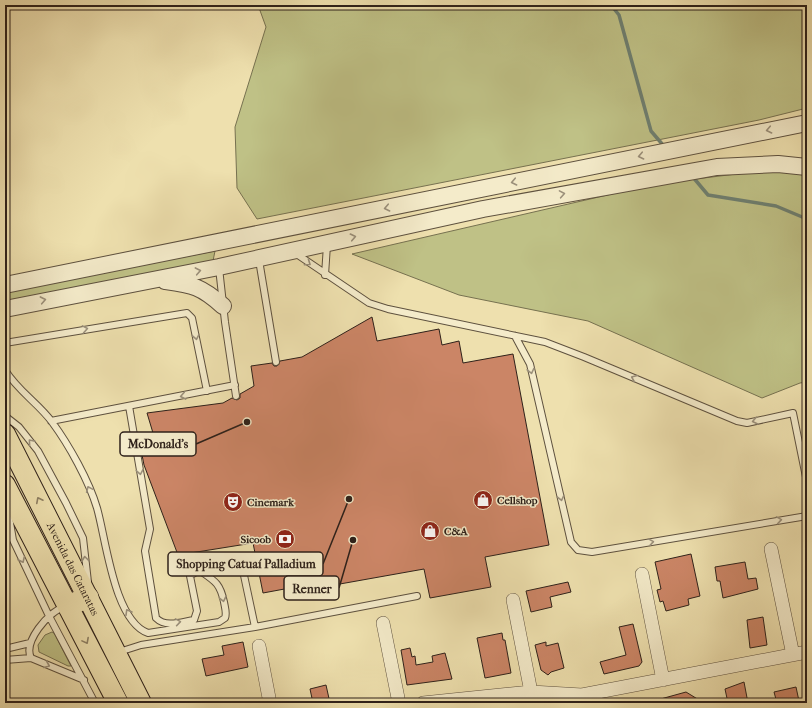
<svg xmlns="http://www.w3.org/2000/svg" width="812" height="708" viewBox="0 0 812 708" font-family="'IM FELL French Canon',serif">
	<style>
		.green { fill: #bfc186; stroke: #767150 }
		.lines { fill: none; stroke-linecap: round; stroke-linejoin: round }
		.stream { stroke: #6e7f70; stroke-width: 3.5 }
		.building { fill: #cb8566; stroke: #2e211a }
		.service-casing { stroke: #5e513f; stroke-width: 8 }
		.minor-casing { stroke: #5e513f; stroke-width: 14 }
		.tertiary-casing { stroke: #5e513f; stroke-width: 18 }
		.primary-casing { stroke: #2e211a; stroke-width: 22 }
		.trunk-casing { stroke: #2e211a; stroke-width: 22 }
		.service { stroke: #f4ebca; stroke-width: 6 }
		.minor { stroke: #f4ebca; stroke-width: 13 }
		.tertiary { stroke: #f4ebca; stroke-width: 16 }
		.primary { stroke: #eee0ae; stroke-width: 20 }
		.trunk { stroke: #eee0ae; stroke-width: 21 }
		.oneway { stroke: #9b907b }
		.oneway2 { stroke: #8e8064 }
		.labels { text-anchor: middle; stroke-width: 3; stroke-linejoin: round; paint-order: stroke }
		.poi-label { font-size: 11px; font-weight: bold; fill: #2e211a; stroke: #f4ebca; text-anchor: start }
		.street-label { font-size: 11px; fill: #2e211a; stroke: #f4ebca }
		.leader { fill: none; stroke: #2e211a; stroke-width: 1.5 }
		.callout-dot { fill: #2e211a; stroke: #f4ebca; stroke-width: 1.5 }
		.callout { fill: #f4ebca; stroke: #2e211a; stroke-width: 1.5 }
		.callout-label { font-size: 12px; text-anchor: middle; font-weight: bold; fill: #2e211a }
	</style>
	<rect width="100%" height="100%" fill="#eee0ae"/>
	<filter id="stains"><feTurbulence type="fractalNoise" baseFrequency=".005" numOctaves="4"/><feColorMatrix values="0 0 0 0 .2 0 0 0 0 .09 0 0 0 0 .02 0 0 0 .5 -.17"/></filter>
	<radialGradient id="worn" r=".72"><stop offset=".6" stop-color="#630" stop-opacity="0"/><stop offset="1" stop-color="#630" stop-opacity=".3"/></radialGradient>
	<!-- green -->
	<path class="green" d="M258,5H807V108L759,120L257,219L237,188L235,127L266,27Z
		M785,168L807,173V382L800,383L762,398L588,321L459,295L352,254L655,184Z
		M215,251L213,261L5,301V291Z
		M52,632L54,633L71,666H68L39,652L38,645L45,635Z"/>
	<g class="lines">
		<!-- stream -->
		<path class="stream" d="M611,5L619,15L651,131L663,145
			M692,176L708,195L776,206L807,219"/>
	</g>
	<!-- building -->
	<path class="building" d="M372,317L377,341L439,329L442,345L459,341L463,363L513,354L549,545L485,557L491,587L430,598L424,569L323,587L322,582L263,593L253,543L178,555L144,465L142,455L156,443L147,413L223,403L232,398L237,400L240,398V394L254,386L251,366L272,363L274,366H277L280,361L302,357Z
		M691,554L700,596L688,599L689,605L666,611L663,601L660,602L657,590L661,589L655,562Z
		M745,562L748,579L756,578L758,589L723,598L720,581H717L715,567Z
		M568,582L571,592L550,597L552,607L531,612L526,591Z
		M763,617L767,645L750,648L747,620Z
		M633,624L642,662L639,666L604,674L600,662L626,655L619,627Z
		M502,633L503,640H505L511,673L485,678L477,638Z
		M243,642L248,667L206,676L202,659L224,655L222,646Z
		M546,642V646L558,643L564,668L551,672L548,675L541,670L535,645Z
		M410,648L412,657L415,656L416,665L433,662L432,656L445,653L452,679L407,685L401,650Z
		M744,682L748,703H728L725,689Z
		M326,685L330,703H313L310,689Z
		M796,687L799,701L777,703L774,692Z
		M686,692L704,703H657V700Z"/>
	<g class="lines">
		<defs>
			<path id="service" d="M295,253L369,303L388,309L545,342L584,357L737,421L747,423L793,413L807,482
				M259,260L276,362
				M219,268L225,322L236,396
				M325,275L327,245
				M515,336L530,364L571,542L578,550L592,552L807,516
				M5,343L187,313L192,318L207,391
				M5,370C18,391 39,404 52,422C69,445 89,481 97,508C106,539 114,621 148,633L219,622L225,618C227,613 225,608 224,602C220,583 215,581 199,570
				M129,406L150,529L145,551L156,618C166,628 181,622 194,620L197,611L190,576L199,570L237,564L242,566L255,627
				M5,416L19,427L38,451L66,503L83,538L88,582
				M51,421L235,385
				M7,505L13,540L49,616L95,703
				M64,607C48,612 23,642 31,658L84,680
				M5,649L30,643
				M119,652L141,645L255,627L417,596
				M5,660L31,658"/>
			<path id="minor" d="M771,549L793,655
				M642,574L663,680
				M513,600L531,692
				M383,623L399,703
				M259,646L270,703
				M423,703L531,692L582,695L807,652"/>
			<path id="tertiary" d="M165,281C193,285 201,286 223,306
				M5,285L807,123
				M5,309L219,267L483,209L717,167L778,164L807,167"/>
			<g id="primary">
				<path id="s1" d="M5,434L141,703"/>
				<path d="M5,485L118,703"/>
			</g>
			<path id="trunk" d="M68,606L88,597"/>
		</defs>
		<!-- service casing -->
		<use href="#service" class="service-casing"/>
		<!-- minor casing -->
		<use href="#minor" class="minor-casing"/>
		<!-- tertiary casing -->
		<use href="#tertiary" class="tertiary-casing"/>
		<!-- primary casing -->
		<use href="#primary" class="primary-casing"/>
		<!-- trunk casing -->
		<use href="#trunk" class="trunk-casing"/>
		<!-- service -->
		<use href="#service" class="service"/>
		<!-- minor -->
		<use href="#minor" class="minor"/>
		<!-- tertiary -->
		<use href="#tertiary" class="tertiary"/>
		<!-- primary -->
		<use href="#primary" class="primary"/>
		<!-- trunk -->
		<use href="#trunk" class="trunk"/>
	</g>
	<!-- one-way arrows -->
	<defs><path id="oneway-chevron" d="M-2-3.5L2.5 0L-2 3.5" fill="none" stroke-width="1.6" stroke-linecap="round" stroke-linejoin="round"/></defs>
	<g class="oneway">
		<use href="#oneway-chevron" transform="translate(769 130) rotate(168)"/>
		<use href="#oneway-chevron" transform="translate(641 156) rotate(168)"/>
		<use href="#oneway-chevron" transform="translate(514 182) rotate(168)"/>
		<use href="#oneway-chevron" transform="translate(562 194) rotate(-10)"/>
		<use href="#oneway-chevron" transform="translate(387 208) rotate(168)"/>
		<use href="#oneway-chevron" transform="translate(353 237) rotate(-12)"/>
		<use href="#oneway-chevron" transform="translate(308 263) rotate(35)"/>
		<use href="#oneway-chevron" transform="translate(198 271) rotate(-11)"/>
		<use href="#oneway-chevron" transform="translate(43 300) rotate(-11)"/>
		<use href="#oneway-chevron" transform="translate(85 329) rotate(-10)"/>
		<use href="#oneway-chevron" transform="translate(196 337) rotate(79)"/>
		<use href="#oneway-chevron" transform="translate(531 371) rotate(77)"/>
		<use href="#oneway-chevron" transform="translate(634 378) rotate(-157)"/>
		<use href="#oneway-chevron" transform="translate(183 396) rotate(169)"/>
		<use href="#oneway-chevron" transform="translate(755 421) rotate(168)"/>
		<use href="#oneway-chevron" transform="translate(31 442) rotate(-130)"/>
		<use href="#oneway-chevron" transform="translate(140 472) rotate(80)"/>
		<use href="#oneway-chevron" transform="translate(89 489) rotate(-114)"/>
		<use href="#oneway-chevron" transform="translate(561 498) rotate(77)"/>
		<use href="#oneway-chevron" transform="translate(779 520) rotate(-9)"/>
		<use href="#oneway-chevron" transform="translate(651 542) rotate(-9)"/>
		<use href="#oneway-chevron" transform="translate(85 559) rotate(-97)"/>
		<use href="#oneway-chevron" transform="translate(22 560) rotate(65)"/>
		<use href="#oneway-chevron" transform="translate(223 599) rotate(78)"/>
		<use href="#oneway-chevron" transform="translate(128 612) rotate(-120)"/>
		<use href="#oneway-chevron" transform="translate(178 622) rotate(-9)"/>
		<use href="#oneway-chevron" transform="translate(47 665) rotate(23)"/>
	</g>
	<g class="oneway2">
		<use href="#oneway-chevron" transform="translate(39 500) rotate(-117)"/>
		<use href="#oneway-chevron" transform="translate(86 641) rotate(62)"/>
	</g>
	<!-- icons -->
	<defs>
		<symbol id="shop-disc" viewBox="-11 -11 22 22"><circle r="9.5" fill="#8f2418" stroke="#f4ebca"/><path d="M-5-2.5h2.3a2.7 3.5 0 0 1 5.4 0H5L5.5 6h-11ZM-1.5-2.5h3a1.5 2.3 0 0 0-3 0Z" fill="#fff"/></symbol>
		<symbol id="theatre-disc" viewBox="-11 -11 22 22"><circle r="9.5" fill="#8f2418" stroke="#f4ebca"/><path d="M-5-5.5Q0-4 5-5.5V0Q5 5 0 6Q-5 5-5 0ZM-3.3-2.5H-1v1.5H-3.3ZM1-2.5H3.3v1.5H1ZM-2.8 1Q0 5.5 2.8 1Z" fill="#fff"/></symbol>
		<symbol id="bank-disc" viewBox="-11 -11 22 22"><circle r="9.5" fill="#8f2418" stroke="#f4ebca"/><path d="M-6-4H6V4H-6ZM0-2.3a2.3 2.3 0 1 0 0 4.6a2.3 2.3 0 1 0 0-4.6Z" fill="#fff"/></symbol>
	</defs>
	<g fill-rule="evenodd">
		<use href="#shop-disc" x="472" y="489" width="22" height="22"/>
		<use href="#theatre-disc" x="222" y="491" width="22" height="22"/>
		<use href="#shop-disc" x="419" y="520" width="22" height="22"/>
		<use href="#bank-disc" x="274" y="528" width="22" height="22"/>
	</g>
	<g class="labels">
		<!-- poi labels -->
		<g class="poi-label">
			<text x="497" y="504">Cellshop</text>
			<text x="247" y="506">Cinemark</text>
			<text x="444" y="535">C&amp;A</text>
			<text x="271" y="543" text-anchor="end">Sicoob</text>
		</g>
		<!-- street labels -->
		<g class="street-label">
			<text dy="4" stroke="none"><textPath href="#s1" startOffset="151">Avenida das Cataratas</textPath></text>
		</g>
	</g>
	<!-- callouts -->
	<path class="leader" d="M247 422L196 444M349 499L323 564M353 540L339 588"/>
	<g class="callout-dot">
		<circle cx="247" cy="422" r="4"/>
		<circle cx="349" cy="499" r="4"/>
		<circle cx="353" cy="540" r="4"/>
	</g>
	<g class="callout">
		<rect x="120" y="432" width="76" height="24" rx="4"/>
		<rect x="168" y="552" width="155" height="24" rx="4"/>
		<rect x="284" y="576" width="55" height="24" rx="4"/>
	</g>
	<g class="callout-label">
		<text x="158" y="448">McDonald's</text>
		<text x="246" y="568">Shopping Catuaí Palladium</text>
		<text x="312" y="593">Renner</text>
	</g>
	<!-- margin -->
	<rect width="812" height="708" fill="none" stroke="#eee0ae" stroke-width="20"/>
	<rect x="6" y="6" width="800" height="696" fill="none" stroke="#2e211a" stroke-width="2"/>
	<rect x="10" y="10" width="792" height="688" fill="none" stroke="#2e211a"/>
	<rect width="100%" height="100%" filter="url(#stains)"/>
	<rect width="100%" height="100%" fill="url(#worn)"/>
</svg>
